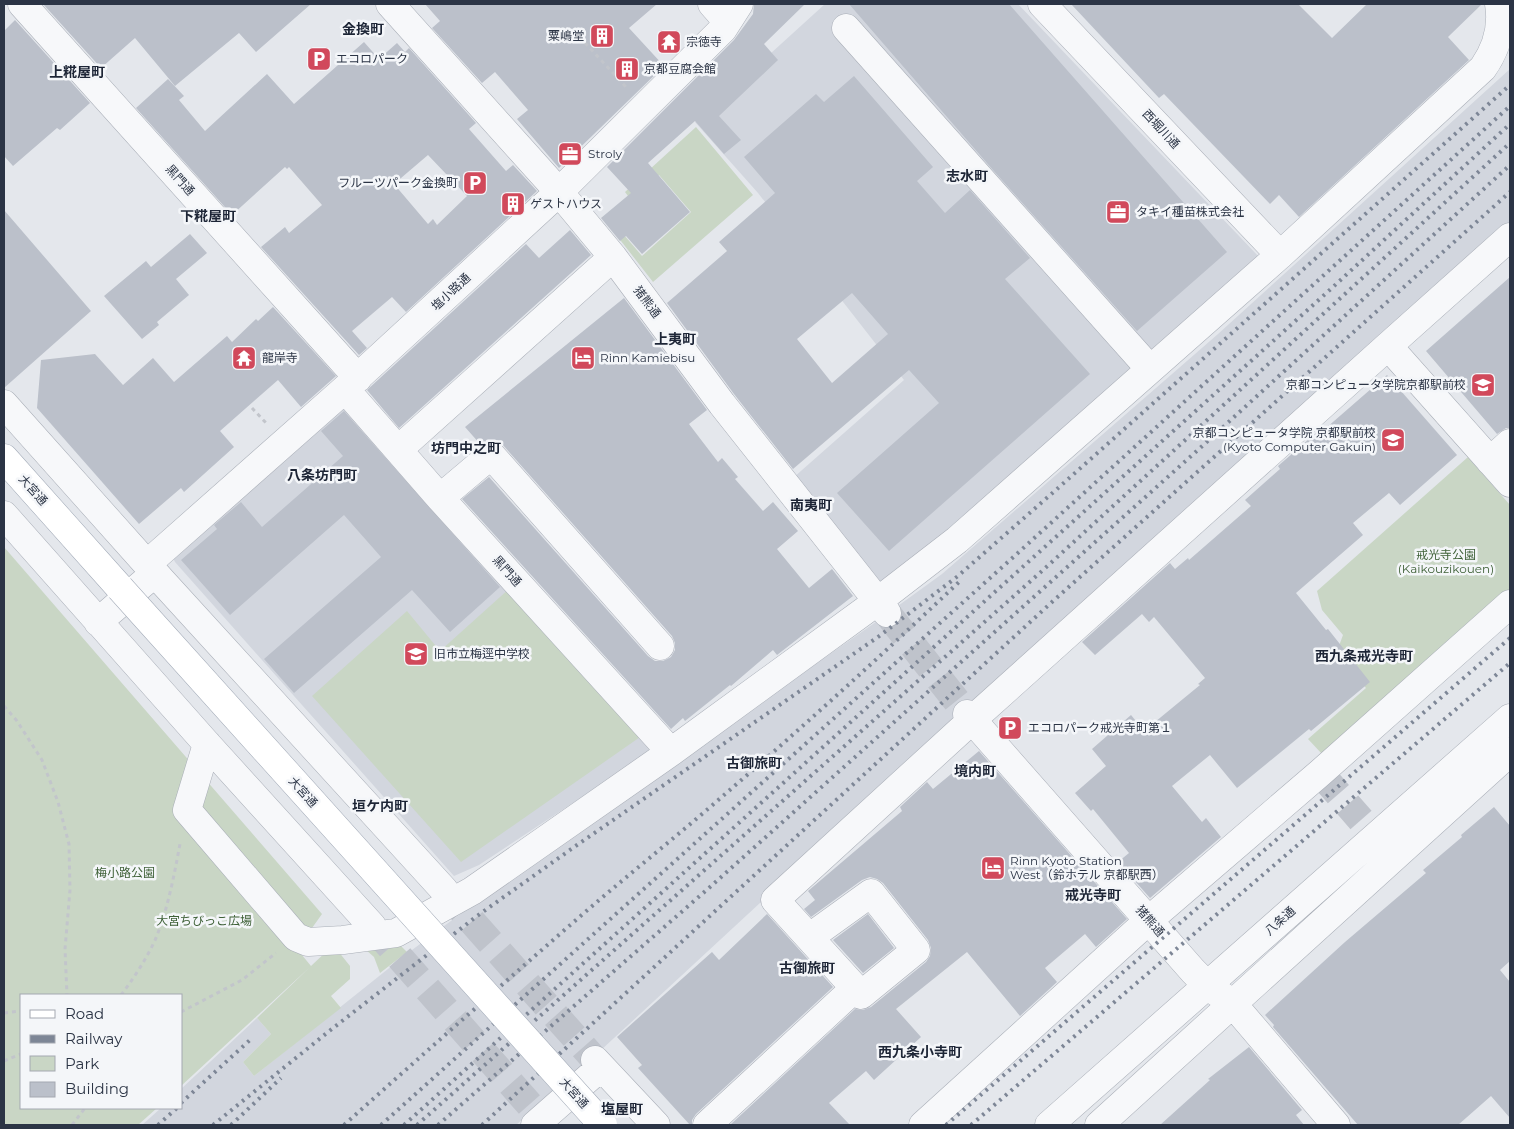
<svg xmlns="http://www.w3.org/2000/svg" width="1514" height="1129" viewBox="0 0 1514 1129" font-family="Montserrat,'Noto Sans JP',sans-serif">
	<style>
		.built { fill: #d2d6de }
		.green { fill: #c9d6c5 }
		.building { fill: #bbc0ca; fill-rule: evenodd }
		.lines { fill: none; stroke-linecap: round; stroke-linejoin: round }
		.minor-tunnel { stroke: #bfc3cb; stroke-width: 28; stroke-dasharray: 28 14; stroke-linecap: butt }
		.minor-casing { stroke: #a9aeb7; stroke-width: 29 }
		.major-casing { stroke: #a3abb8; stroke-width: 29 }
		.path { stroke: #c2c5cb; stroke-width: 3; stroke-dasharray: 4 4; stroke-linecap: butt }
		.minor { stroke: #f7f8fa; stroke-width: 28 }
		.major { stroke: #fff; stroke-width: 28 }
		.rail { stroke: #7d8696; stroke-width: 4; stroke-dasharray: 2.5 5; stroke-linecap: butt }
		.major-bridge-casing { stroke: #a3abb8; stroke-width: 29; stroke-linecap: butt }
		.major-bridge { stroke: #fff; stroke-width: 28 }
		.labels { text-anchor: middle; stroke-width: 5; stroke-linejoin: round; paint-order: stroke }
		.poi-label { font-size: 12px; fill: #2b3445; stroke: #f4f6f9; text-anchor: start }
		.street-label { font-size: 12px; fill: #2b3445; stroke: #f4f6f9 }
		.park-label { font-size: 12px; fill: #3f6138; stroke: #f4f6f9 }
		.neighbourhood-label { font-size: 14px; font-weight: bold; fill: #1d2536; stroke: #f4f6f9 }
	</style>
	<rect width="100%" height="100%" fill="#e4e7ec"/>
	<!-- built -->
	<path class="built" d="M825,4H1018L1260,258L884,586L793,478L904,380L758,193L695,122Z
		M1510,69V223L1424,303L905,769L587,1063L516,1125H142L161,1108H181V1089L257,1018L271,1034L243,1062L254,1076L408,953L475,903L873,624L942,574L1218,334Z
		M340,406H350L659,746L479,865L454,876L175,562L171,554Z"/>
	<!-- green -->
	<path class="green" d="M696,127L753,195L653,282L614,232L618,228L642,256L691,212L659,175L631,200L625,192Z
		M1468,457L1510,505V590L1322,754L1308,739L1366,688L1336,654L1343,635L1322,610L1317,591Z
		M4,547L322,914L297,949L311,966L328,950L338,951L350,966V979L331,996L341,1008L254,1076L243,1062L271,1034L257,1018L310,967L181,1086V995H21V1108H157L138,1125H4Z
		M511,587L643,735L461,862L312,696L407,611L440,651Z
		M397,942L407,952L380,973L374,957L365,949Z"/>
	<!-- building -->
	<path class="building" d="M43,4H311L256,52L239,33L175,86L135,38L101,68Z
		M425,4H657L629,28L664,66L559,168L517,119L528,110L495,72L482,83L432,28L440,21Z
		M754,4H805L764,44L778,60L719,116L741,140L724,154L695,121L648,163L690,212L642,254L626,236L620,241L601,218L631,193L607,167L734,40L753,14Z
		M849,4H1009L1227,252L1137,331L993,170Z
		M1071,4H1298L1332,38L1367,4H1482L1448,37L1469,60L1299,217L1279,195L1270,204L1164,94L1159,98Z
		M15,20L90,103L60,130L57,128L13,166L4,156V31Z
		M364,42L379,59L397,43L405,52L409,48L476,123L469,129L506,171L513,165L537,191L406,312L392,297L352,331L367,348L359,355L261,247L285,227L289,233L322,205L289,167L287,169L285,167L232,215L136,108L168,79L184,96L179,100L205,131L267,74L294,104ZM428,155L467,196L437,225L433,219L428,224L394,184Z
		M854,76L933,167L917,181L945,213L970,190L1030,258L1005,279L1090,374L889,551L837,493L939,403L909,370L793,469L734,394L667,303L727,251L719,242L775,193L744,157L816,94L824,102ZM852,293L888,334L832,383L797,339Z
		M4,210L91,311L4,388Z
		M570,230L591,255L399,428L367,390L526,244L539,258Z
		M190,234L207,253L176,279L189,295L157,322L159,325L142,339L104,296L146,261L151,267Z
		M1510,277V428H1506L1497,434L1426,351Z
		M624,298L707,410L689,424L718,462L722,458L738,477L735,479L763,511L773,502L798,531L777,549L809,588L832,569L853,596L777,655L773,650L731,686L730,685L685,721L683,718L671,729L462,499L489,477L648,656L655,661H663L671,657L675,650V643L672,636L503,445L497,440H489L480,444L465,427Z
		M273,307L336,376L301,407L278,380L220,431L234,447L184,492L181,488L139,524L37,408L41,360L95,354L123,385L153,358L174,382L227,336L232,342L256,319L258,321Z
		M1387,375L1457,455L1400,505L1389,493L1353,523L1363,535L1296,593L1326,630L1328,629L1370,682L1311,731L1309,729L1237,788L1210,755L1172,786L1202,822L1206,818L1221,837L1150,898L1118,862L1129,853L1093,809L1091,811L1075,793L1106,766L1092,749L1131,715L1144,731L1200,685L1198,684L1205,678L1154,617L1149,622L1142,614L1095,655L1082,642L1170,563L1175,569L1188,558L1189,560L1251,506L1245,500L1280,469L1278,466L1316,433L1318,435Z
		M344,411L500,587L450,632L412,590L294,693L264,659L381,557L344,515L230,615L181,560L217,529L214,525L241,502L262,527L343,456L321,431Z
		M979,751L1127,919L1096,947L1085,934L1045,968L1057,982L1020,1016L967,952L896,1009L921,1037L874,1080L866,1071L829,1103L850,1125H730L855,1009L863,1010L871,1007L926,962L930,956L931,948L928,940L883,883L877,879L870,877L862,880L811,917L804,909L815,900L808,891L902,811L900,807L927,782L933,789Z
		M1494,807L1510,826V961L1500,970L1510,982V1118L1491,1096L1458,1125H1358L1273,1027L1274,1025L1265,1015L1345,942L1426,873L1423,870L1462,837L1461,835Z
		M767,914L833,987L696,1114L692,1120V1125H690L638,1068L642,1065L617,1037L712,952L719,960Z
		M868,914L894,948L863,973L833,940Z
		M1249,1047L1302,1110L1296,1115L1304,1125H1160L1210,1080L1208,1079Z"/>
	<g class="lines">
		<!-- minor-tunnel -->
		<path class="minor-tunnel" d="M887,613L967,714
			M1320,773L1361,820
			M444,890L595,1060
			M372,926L536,1112"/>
		<defs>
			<path id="minor" d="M22,4L358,378
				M390,4L559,192L613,257L722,404L887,613
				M712,4L727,21
				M1042,4L1280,255
				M846,28L1150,369
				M1510,237L1388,346L1510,483
				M345,389L440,498L671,752
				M4,404L162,581L444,890
				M399,449L613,257
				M1490,461L1510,443
				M440,498L491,455L660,646
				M4,515L207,744L372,926
				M147,564L345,389L559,192L723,29L739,4
				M98,622L155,573
				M967,714L1193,971L1208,986L1232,1003L1336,1125
				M207,744L187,810L296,937L308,942L343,940L396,933L472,891L671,752L878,601L957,540L1280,255L1483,68C1497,48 1503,28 1499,4
				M855,988L775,900L973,719L1388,346
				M595,1060L656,1125
				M535,1125L601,1067
				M707,1125L855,988L861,995L916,950L871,893L810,937
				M923,1125L1149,920L1320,773L1510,604
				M1049,1125L1510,718
				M1099,1125L1510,752"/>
			<path id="major" d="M4,458L120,588"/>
		</defs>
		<!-- minor casing -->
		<use href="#minor" class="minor-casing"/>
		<!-- major casing -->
		<use href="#major" class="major-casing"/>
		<!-- path -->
		<path class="path" d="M574,31L626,87
			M252,408L267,424
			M4,706L17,721L42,760L58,802L69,844L70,890L65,949L67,995
			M121,995C134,978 147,958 156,938C168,908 174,876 180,844
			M181,1012L242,980L276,953
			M4,1013L21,1011
			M4,1061L21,1054
			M72,1125L85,1108"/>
		<!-- minor -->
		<use href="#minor" class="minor"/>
		<!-- major -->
		<use href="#major" class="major"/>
		<!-- rail -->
		<path class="rail" d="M181,1103L250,1040
			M158,1125L177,1108
			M213,1125L328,1032L477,916L577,845L878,637L958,576L1057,489L1510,85
			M231,1125L281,1078
			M344,1125C421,1056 498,988 576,920C624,878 675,838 724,795C804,726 882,655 959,582
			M381,1125L1009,561L1510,106
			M404,1125L1333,287L1510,124
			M417,1125L1042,571L1510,143
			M438,1125L710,887L1199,449L1510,165
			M482,1125L1052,602L1510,192
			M946,1125L1510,638
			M971,1125L1510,663"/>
		<defs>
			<path id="major-bridge" d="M120,588L603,1125"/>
		</defs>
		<!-- major-bridge casing -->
		<use href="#major-bridge" class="major-bridge-casing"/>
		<!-- major-bridge -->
		<use href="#major-bridge" class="major-bridge"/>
	</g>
	<!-- icons -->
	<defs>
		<symbol id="building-square" viewBox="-11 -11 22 22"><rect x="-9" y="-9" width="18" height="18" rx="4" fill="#d1495b" stroke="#f4f6f9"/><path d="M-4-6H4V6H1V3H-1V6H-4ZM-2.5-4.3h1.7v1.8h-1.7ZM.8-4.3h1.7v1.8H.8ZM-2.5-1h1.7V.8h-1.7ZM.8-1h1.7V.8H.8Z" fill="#fff"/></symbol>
		<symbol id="temple-square" viewBox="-11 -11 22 22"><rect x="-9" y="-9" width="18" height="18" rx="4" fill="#d1495b" stroke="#f4f6f9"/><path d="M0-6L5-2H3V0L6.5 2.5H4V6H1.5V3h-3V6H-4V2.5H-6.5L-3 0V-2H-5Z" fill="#fff"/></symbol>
		<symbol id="parking-square" viewBox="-11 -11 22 22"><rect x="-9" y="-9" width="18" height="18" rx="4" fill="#d1495b" stroke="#f4f6f9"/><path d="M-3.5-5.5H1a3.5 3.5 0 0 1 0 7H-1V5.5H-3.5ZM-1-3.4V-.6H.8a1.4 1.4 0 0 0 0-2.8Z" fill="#fff"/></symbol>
		<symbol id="office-square" viewBox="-11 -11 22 22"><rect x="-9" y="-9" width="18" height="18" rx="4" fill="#d1495b" stroke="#f4f6f9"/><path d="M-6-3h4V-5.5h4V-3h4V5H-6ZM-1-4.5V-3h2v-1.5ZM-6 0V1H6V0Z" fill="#fff"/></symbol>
		<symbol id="hotel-square" viewBox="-11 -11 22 22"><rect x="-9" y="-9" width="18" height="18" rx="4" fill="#d1495b" stroke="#f4f6f9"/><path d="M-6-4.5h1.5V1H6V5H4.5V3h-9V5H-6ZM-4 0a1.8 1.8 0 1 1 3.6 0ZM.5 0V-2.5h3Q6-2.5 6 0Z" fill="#fff"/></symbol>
		<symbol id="university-square" viewBox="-11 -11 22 22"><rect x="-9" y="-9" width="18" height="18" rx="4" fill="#d1495b" stroke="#f4f6f9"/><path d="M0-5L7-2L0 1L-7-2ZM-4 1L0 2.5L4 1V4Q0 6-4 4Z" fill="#fff"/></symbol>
		<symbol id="school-square" viewBox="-11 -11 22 22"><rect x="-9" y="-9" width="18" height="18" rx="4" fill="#d1495b" stroke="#f4f6f9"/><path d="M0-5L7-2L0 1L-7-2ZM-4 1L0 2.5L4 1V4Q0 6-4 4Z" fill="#fff"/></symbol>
	</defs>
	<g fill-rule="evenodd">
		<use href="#building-square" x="588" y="22" width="28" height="28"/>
		<use href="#temple-square" x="655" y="28" width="28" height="28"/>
		<use href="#parking-square" x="305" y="45" width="28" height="28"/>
		<use href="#building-square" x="613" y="55" width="28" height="28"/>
		<use href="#office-square" x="556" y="140" width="28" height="28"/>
		<use href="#parking-square" x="461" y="169" width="28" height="28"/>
		<use href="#building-square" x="499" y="190" width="28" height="28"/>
		<use href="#office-square" x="1104" y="198" width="28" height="28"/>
		<use href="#temple-square" x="230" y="344" width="28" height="28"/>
		<use href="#hotel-square" x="569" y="344" width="28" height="28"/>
		<use href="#university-square" x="1469" y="371" width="28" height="28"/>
		<use href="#university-square" x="1379" y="426" width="28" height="28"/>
		<use href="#school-square" x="402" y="640" width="28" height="28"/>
		<use href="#parking-square" x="996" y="714" width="28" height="28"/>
		<use href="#hotel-square" x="979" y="854" width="28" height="28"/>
	</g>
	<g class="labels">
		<!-- poi labels -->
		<g class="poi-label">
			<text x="584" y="40" text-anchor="end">粟嶋堂</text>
			<text x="686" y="46">宗徳寺</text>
			<text x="336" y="63">エコロパーク</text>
			<text x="644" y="73">京都豆腐会館</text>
			<text x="588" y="158">Stroly</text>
			<text x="458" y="187" text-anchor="end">フルーツパーク金換町</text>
			<text x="530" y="208">ゲストハウス</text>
			<text x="1136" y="216">タキイ種苗株式会社</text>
			<text x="262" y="362">龍岸寺</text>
			<text x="600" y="362">Rinn Kamiebisu</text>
			<text x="1466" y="389" text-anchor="end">京都コンピュータ学院京都駅前校</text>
			<text x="1376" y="437" text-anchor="end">京都コンピュータ学院 京都駅前校<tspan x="1376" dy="14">(Kyoto Computer Gakuin)</tspan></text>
			<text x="434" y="658">旧市立梅逕中学校</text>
			<text x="1028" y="732">エコロパーク戒光寺町第１</text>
			<text x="1010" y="865">Rinn Kyoto Station<tspan x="1010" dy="14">West（鈴ホテル 京都駅西）</tspan></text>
		</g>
		<!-- street labels -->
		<g class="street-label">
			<text transform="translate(1161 129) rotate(47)" y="4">西堀川通</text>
			<text transform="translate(180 180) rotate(48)" y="4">黒門通</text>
			<text transform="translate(451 292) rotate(-43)" y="4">塩小路通</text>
			<text transform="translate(647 302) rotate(53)" y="4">猪熊通</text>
			<text transform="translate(33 490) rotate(48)" y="4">大宮通</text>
			<text transform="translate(507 571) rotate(48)" y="4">黒門通</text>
			<text transform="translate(303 792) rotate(48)" y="4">大宮通</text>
			<text transform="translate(1150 921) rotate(49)" y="4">猪熊通</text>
			<text transform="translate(1280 921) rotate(-42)" y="4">八条通</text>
			<text transform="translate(574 1093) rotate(48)" y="4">大宮通</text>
		</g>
		<!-- park labels -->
		<g class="park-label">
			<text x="1446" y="559">戒光寺公園<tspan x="1446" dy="14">(Kaikouzikouen)</tspan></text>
			<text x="125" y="877">梅小路公園</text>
			<text x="204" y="925">大宮ちびっこ広場</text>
		</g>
		<!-- neighbourhood labels -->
		<g class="neighbourhood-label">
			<text x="363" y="34">金換町</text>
			<text x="77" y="77">上糀屋町</text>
			<text x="967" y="181">志水町</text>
			<text x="208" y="221">下糀屋町</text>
			<text x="675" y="344">上夷町</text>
			<text x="466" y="453">坊門中之町</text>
			<text x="322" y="480">八条坊門町</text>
			<text x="811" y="510">南夷町</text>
			<text x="1364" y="661">西九条戒光寺町</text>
			<text x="754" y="768">古御旅町</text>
			<text x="975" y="776">境内町</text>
			<text x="380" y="811">垣ケ内町</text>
			<text x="1093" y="900">戒光寺町</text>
			<text x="807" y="973">古御旅町</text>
			<text x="920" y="1057">西九条小寺町</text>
			<text x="622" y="1114">塩屋町</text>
		</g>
	</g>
	<!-- border -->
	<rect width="1514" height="1129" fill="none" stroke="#2b3445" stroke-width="10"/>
	<!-- legend -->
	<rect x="20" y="994" width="162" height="115" fill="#f4f6f9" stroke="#a4a8b1"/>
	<rect x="30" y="1010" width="25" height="8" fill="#ffffff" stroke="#a4a8b1"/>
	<text x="65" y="1019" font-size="15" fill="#2b3445">Road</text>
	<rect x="30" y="1035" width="25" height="8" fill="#7d8696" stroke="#a4a8b1"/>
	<text x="65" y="1044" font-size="15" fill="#2b3445">Railway</text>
	<rect x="30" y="1056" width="25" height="15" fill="#c9d6c5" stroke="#a4a8b1"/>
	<text x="65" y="1069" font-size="15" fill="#2b3445">Park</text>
	<rect x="30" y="1082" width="25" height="15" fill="#bbc0ca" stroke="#a4a8b1"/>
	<text x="65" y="1094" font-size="15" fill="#2b3445">Building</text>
</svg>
